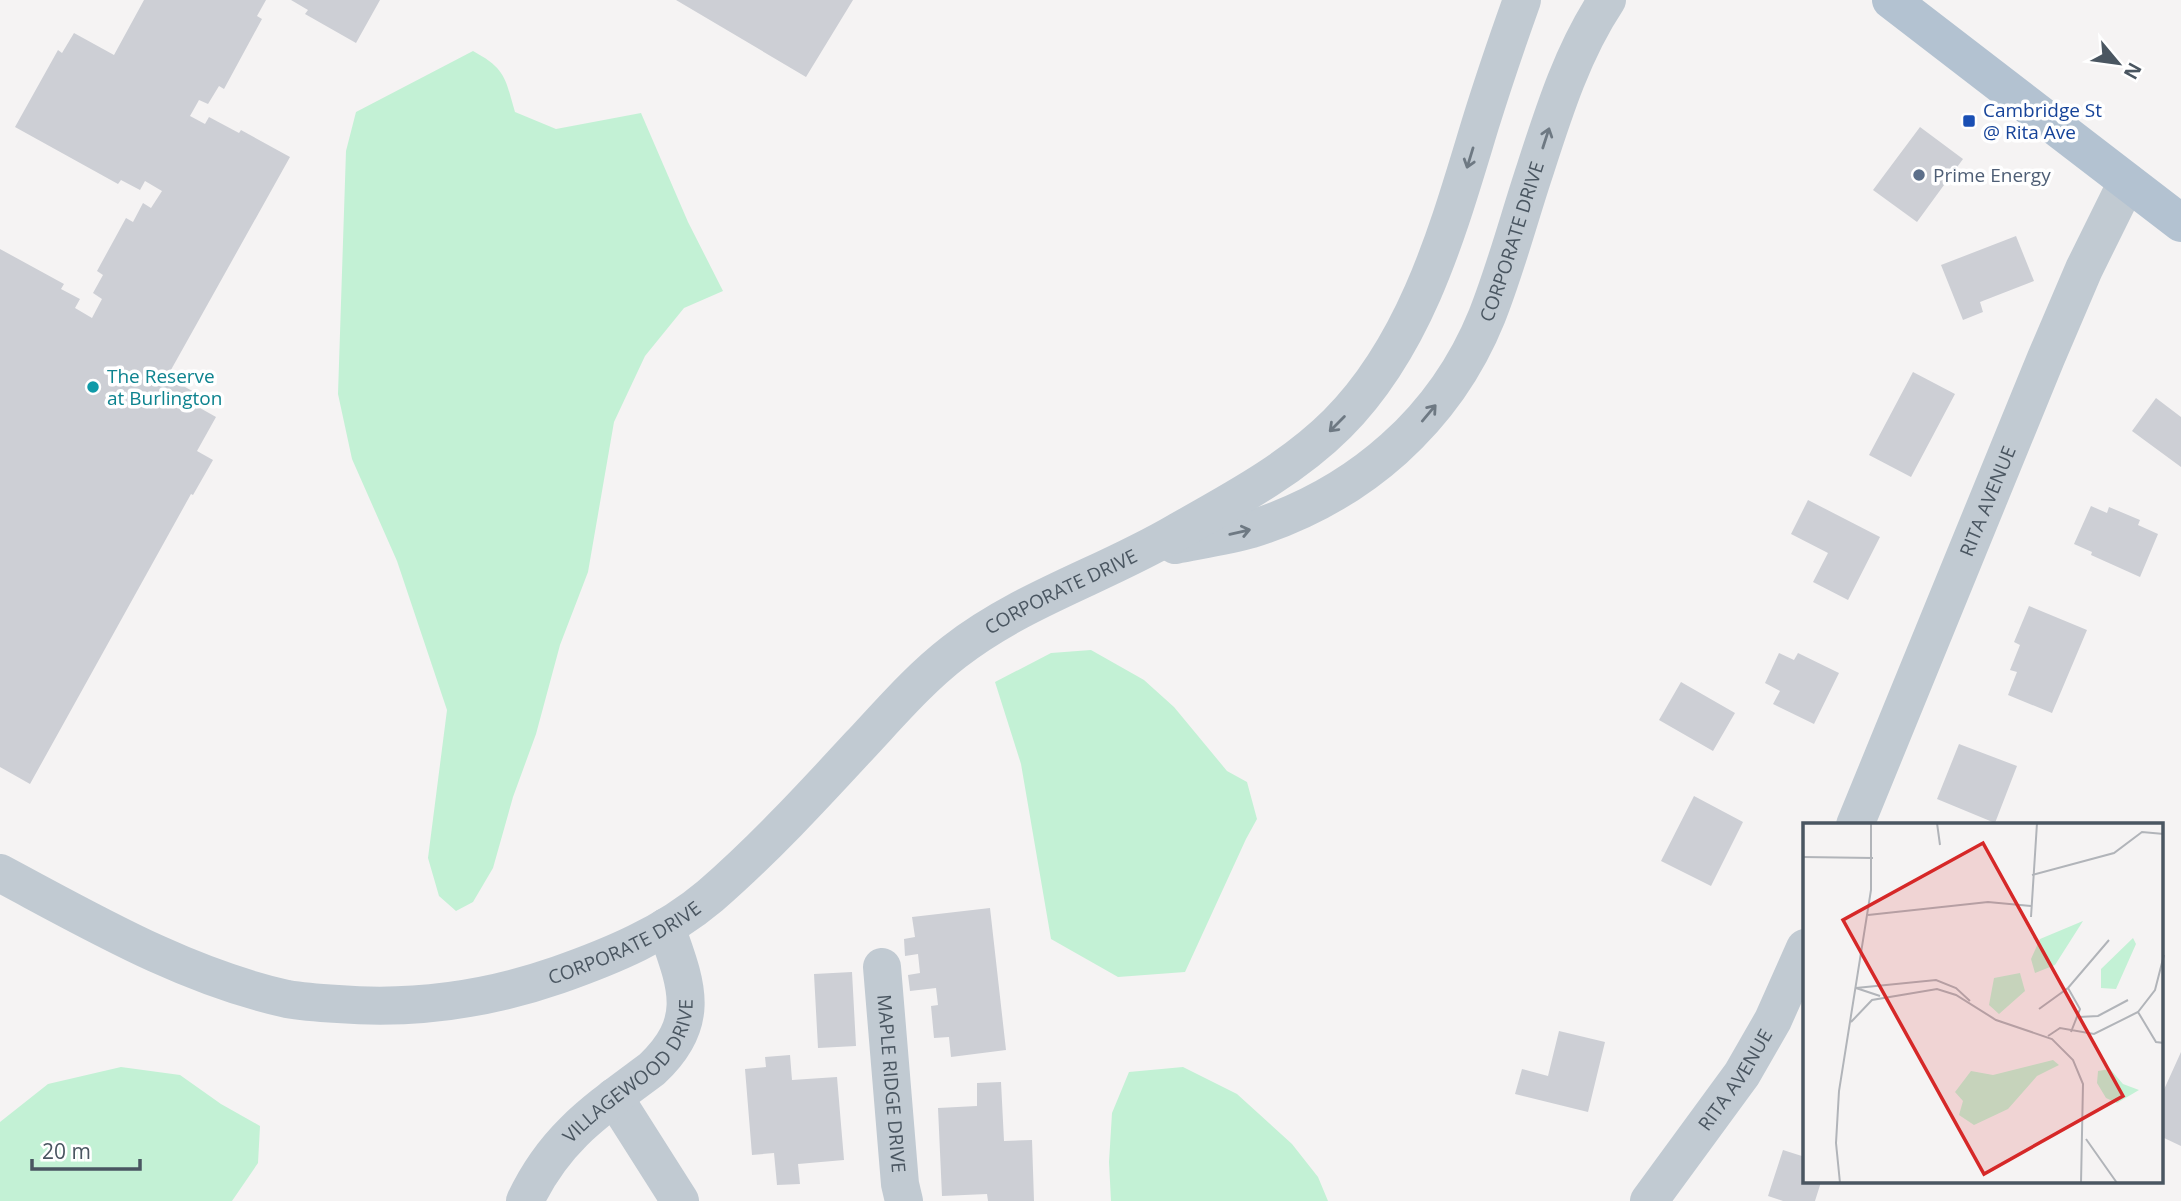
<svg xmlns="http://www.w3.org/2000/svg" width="2181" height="1201" viewBox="0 0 2181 1201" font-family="'Open Sans',sans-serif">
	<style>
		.green { fill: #c3f1d5 }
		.building { fill: #cdcfd5 }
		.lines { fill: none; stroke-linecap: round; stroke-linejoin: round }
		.minor { stroke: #c1cad2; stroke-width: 38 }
		.major { stroke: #b3c2d1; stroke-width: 38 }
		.oneway { stroke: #6e7983 }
		.transit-dot { fill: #1a4fb4; stroke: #fff; stroke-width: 2.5 }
		.service-dot { fill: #5c6f8a; stroke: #fff; stroke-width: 2.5 }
		.culture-dot { fill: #0f9aa8; stroke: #fff; stroke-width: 2.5 }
		.labels { text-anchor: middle; stroke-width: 7; stroke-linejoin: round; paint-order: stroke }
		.transit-label { font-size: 19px; fill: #164399; stroke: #fff; text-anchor: start }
		.service-label { font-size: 19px; fill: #4e5e75; stroke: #fff; text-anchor: start }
		.street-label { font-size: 19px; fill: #4a5661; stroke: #fff }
		.culture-label { font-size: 19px; fill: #0d838f; stroke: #fff; text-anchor: start }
		.inset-road { fill: none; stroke: #b1b4b9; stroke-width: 2 }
		.view { fill: #d62828; fill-opacity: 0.15; stroke: #d62828; stroke-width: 3.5 }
		.inset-edge { fill: none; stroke: #4a5661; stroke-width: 3.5 }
	</style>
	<rect width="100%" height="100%" fill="#f5f3f3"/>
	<!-- green -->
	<path class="green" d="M473,51C506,69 505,78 515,112L556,129L641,113L688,222L723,291L684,308L645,356L614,422L588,572L560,645L536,734L513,797L493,868L473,902L456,911L439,896L428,858L447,710L397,561L352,459L338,394L346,151L356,112Z
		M1091,650L1144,680L1174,707L1227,771L1247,782L1257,819L1246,839L1185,972L1118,977L1051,939L1021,764L995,682L1051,653Z
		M121,1067L180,1075L221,1104L260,1126L258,1163L232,1201H0V1122L48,1084Z
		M1183,1067L1237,1094L1292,1144L1318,1177L1328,1201H1111L1109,1162L1112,1113L1129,1072Z"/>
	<!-- building -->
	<path class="building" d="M144,0H266L257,16L262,19L224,89L219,86L208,104L199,100L190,116L205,124L209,117L239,133L241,130L290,157L167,377L205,398L200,408L216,417L197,451L213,460L193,495L191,494L30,784L0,767V249L64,284L61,289L80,299L75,308L92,318L102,299L93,293L103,275L97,271L126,218L133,222L143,203L151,208L162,191L145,181L140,190L121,180L118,184L15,127L58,50L62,53L74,33L114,55Z
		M291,0H380L356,43L305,14L308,10Z
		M676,0H853L806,77Z
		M1920,127L1963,159L1917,222L1873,190Z
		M2016,236L2034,281L1980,302L1983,312L1963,320L1941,265Z
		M1913,372L1955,394L1911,477L1869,455Z
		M2156,398L2181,417V467L2132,431Z
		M1808,500L1880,537L1848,600L1813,582L1828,553L1791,534Z
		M2091,506L2107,513L2109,507L2140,520L2138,525L2158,534L2140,577L2091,555L2092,552L2074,544Z
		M2029,606L2087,630L2052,713L2008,695L2017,672L2010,670L2020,645L2014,642Z
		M1779,653L1794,660L1798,653L1839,673L1814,724L1773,704L1780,691L1765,683Z
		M1681,682L1735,713L1713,751L1659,720Z
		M1959,744L2017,766L1995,823L1937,799Z
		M1694,796L1743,822L1711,886L1661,861Z
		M990,908L1006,1050L951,1057L949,1037L934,1038L931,1006L938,1005L936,988L910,991L908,975L920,973L918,954L905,956L904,939L915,937L912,917Z
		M852,972L856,1046L818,1048L814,974Z
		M1559,1031L1605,1042L1588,1112L1515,1094L1522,1069L1548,1076Z
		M2181,1052V1146L2162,1137V1094Z
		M790,1055L792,1080L837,1077L844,1160L798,1164L800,1184L777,1185L774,1153L752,1155L745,1069L766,1067L765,1057Z
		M1001,1082L1004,1141L1032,1140L1034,1201H988L987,1194L942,1196L938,1108L977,1106V1083Z
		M1783,1150L1805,1157V1182H1821L1815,1201H1783L1768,1196Z"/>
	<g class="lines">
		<!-- minor -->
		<g class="minor">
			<path id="s1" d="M1175,545C1200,540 1227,536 1252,529C1359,495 1445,420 1487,316C1506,268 1519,218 1535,170C1554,111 1573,51 1607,0"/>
			<path id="s2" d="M1855,825L2046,358L2084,269L2127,182"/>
			<path id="s3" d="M0,873C92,922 184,976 287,999C304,1002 321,1003 338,1004C414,1010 486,1000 558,975C612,956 665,934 710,896C764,849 812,797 860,745C890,713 919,679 954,652C1022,599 1104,575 1177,532C1232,501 1292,469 1337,424C1417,344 1448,230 1480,125C1493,83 1507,42 1522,0"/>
			<path id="s4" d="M882,967L900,1184L904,1201"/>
			<path d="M614,1097L680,1201"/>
			<path id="s5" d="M525,1201C555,1137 597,1110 652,1069C703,1021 686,984 666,927"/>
			<path id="s6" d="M1649,1201L1742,1074L1773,1020L1805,948"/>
		</g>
		<!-- major -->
		<path class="major" d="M1891,0L2181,223"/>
	</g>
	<!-- one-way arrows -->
	<defs><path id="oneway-shaft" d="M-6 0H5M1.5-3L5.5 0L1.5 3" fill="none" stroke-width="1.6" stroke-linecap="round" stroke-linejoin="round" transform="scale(1.75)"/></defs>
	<g class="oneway">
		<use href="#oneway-shaft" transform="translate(1546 138) rotate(-72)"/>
		<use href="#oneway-shaft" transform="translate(1470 158) rotate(107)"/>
		<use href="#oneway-shaft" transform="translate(1429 413) rotate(-50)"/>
		<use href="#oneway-shaft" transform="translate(1337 424) rotate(135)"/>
		<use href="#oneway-shaft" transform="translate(1240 532) rotate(-13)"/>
	</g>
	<!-- markers -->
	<rect class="transit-dot" x="1962" y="114" width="14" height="14" rx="3.5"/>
	<circle class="service-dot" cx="1919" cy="175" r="7"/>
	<circle class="culture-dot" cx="93" cy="387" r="7"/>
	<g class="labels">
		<!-- transit labels -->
		<g class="transit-label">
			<text x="1983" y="117">Cambridge St<tspan x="1983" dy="22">@ Rita Ave</tspan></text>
		</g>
		<!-- service labels -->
		<g class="service-label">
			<text x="1933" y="182">Prime Energy</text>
		</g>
		<!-- street labels -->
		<g class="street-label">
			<text dy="7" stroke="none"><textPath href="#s1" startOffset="485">CORPORATE DRIVE</textPath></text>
			<text dy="7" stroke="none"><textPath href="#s2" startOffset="350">RITA AVENUE</textPath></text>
			<text dy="7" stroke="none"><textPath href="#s3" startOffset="1230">CORPORATE DRIVE</textPath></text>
			<text dy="7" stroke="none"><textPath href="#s3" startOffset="663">CORPORATE DRIVE</textPath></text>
			<text dy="7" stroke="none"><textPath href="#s5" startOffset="170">VILLAGEWOOD DRIVE</textPath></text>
			<text dy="7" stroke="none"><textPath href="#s6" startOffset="149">RITA AVENUE</textPath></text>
			<text dy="7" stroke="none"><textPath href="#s4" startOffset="117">MAPLE RIDGE DRIVE</textPath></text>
		</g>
		<!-- culture labels -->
		<g class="culture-label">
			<text x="107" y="383">The Reserve<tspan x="107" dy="22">at Burlington</tspan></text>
		</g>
	</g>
	<!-- overview -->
	<g transform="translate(1803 823)">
		<rect width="360" height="360" fill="#f5f3f3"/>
		<path d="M280,98L252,142L232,150L228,136L237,116ZM330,115L333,121L313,166L298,165V146ZM217,150L222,168L196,191L186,182L191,155ZM250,237L256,242L234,253L205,286L171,302L156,292L160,278L152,269L168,248L190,252ZM307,246L320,261L336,267L314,280L303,275L294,260L295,248Z" fill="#c3f1d5"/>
		<path class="inset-road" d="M134,0L137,22M0,34L70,35M229,52L311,30L339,9L361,11M65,92L185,79L228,83M228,94L234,0M53,165L133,157L153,165L167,178M53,165L77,173M265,165L277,186L268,209M236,186L265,165L306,117M335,189L353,219L361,220M276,194L295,193L325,177M48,199L69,177L134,166L153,172L193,197L249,216L270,237L280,261L278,360M245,213L257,205L291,211L335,189L352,167L361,132M283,316L314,360M37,360L33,320L36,268L68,67V0"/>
		<path class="view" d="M180,20L320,273L181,351L40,97Z"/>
		<rect width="360" height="360" class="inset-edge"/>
	</g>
	<!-- north arrow -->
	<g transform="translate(2118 63) rotate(119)" stroke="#ffffff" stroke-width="5" paint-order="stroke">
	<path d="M0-5L12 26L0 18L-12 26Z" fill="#4a5661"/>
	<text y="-10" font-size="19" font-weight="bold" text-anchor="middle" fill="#4a5661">N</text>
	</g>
	<!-- scale -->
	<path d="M32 1159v10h108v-10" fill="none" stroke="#4a5661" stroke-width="3.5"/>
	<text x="42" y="1159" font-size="21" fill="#4a5661" stroke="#ffffff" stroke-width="5" paint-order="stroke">20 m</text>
</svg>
